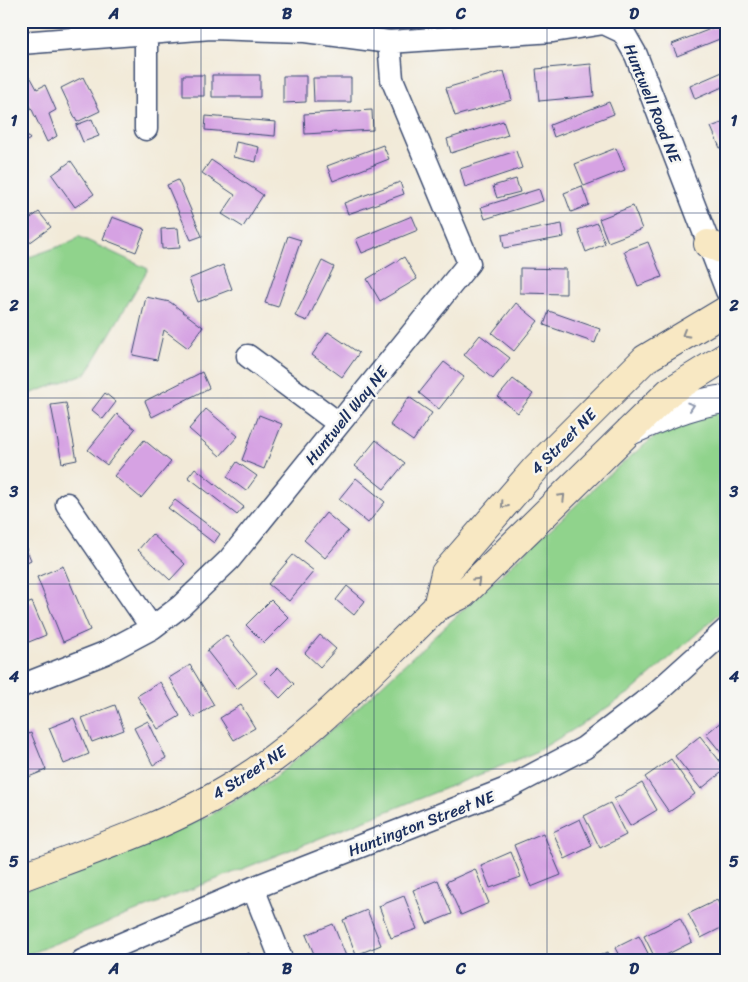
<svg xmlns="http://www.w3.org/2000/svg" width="748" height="982" viewBox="0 0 748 982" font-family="Sriracha,sans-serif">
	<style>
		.green { fill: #90d38c; stroke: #568175 }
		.building { fill: #d6a2e3 }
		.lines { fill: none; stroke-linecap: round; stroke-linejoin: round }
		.minor-casing { stroke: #3b4b70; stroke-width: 25 }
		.tertiary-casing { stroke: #3b4b70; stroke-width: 30 }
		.secondary-casing { stroke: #3b4b70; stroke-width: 30 }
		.minor { stroke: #fff; stroke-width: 22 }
		.tertiary { stroke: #fff; stroke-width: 28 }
		.secondary { stroke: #f8e8c3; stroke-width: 28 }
		.oneway { stroke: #8a8c90 }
		.oneway2 { stroke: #8d97ae }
		.grid { fill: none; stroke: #1b2f5e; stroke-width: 1; stroke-opacity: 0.55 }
		.labels { text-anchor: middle; stroke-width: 5; stroke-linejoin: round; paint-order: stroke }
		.street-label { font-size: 16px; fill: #1b2f5e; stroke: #f6f6f2 }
		.neatline { fill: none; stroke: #1b2f5e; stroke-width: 2 }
		.grid-label { font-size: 16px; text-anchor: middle; font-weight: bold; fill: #1b2f5e }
	</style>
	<rect width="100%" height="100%" fill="#f6f6f2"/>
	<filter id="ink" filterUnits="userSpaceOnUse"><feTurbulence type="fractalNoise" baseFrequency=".02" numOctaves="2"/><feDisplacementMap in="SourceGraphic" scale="10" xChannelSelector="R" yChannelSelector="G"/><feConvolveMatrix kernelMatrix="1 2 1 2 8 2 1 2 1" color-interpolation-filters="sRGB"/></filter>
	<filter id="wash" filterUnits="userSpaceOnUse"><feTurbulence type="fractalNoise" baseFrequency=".0096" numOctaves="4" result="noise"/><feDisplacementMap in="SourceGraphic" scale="20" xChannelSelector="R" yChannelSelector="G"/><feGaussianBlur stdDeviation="1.12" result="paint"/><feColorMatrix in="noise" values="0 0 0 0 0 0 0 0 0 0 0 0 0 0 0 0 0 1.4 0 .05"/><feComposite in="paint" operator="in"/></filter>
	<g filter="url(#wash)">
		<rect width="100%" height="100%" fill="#f2ead8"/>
		<!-- green -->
		<path class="green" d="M78,236L148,269L87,373L21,397V260L74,241Z
			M727,409V607L632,691L581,725L534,753L21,957V891L205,818L274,778L355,710L614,470L653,438L685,420Z"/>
		<g id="blocks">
			<!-- building -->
			<path class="building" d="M726,23L727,36L677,56L672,44Z
				M591,64L594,96L539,101L536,69Z
				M727,70V85L695,99L690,86Z
				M504,71L512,100L455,116L446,88Z
				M183,75H204V96H183Z
				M212,75H260V97H212Z
				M283,76H306V102L283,103Z
				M83,77L100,111L77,122L61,88Z
				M31,78L37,89L45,85L56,110L49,114L57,136L47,142L21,86V82Z
				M313,78H351V102H314Z
				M609,102L614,114L554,137L550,125Z
				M372,110L373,130L305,134L304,114Z
				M206,116L276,122L275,136L205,130Z
				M92,119L99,136L83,142L76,125Z
				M503,121L508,135L451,153L447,139Z
				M727,121V146L720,148L711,127Z
				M21,128L30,139L21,145Z
				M236,142L259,147L256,162L233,157Z
				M383,145L389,159L333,181L327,166Z
				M616,148L625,170L584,186L575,164Z
				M516,151L522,168L465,187L460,169Z
				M211,160L263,195L243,227L222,214L235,195L202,173Z
				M71,161L94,194L75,207L52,175Z
				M516,179L520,192L497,198L493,186Z
				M178,180L202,236L191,240L167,185Z
				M400,182L404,194L348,214L344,203Z
				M582,186L589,205L571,212L564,193Z
				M539,189L543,201L485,219L481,207Z
				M633,206L642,229L608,242L599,219Z
				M39,212L51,227L21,249V225Z
				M412,216L418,230L362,253L356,239Z
				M112,217L145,229L136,252L103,239Z
				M597,223L605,244L586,252L578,230Z
				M562,224L564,237L504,248L502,235Z
				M178,228L180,248L162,249L161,229Z
				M288,236L301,240L278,307L265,303Z
				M648,242L662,277L638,286L624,251Z
				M404,257L417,279L380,301L367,279Z
				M322,261L334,267L307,321L295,316Z
				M223,265L232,289L198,302L189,279Z
				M520,268L566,269V294L520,293Z
				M146,297L170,302L203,327L188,348L164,330L157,360L133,355Z
				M516,303L538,321L514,351L492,333Z
				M549,311L600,329L595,343L544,325Z
				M328,332L359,353L342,377L312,355Z
				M480,335L510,358L493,379L464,355Z
				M444,362L464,377L439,409L419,393Z
				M202,372L209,388L152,417L145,401Z
				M513,379L533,394L518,413L498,397Z
				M105,393L116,402L103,419L92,410Z
				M409,397L432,413L413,441L390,425Z
				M66,403L77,460L62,463L51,405Z
				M206,409L238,436L220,456L189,429Z
				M117,414L135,429L107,465L88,450Z
				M259,415L282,424L264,469L242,460Z
				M144,440L171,462L141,498L114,476Z
				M376,440L405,463L384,489L355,466Z
				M237,462L257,476L246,491L227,477Z
				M195,468L244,507L237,515L188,477Z
				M356,478L385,502L368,523L339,499Z
				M175,500L220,534L214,543L168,508Z
				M326,513L348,531L325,558L304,540Z
				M152,534L185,564L170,580L138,550Z
				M23,541L31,560L21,565V542Z
				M293,555L314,571L289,601L268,584Z
				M63,566L90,630L63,642L37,577Z
				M347,586L365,601L354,615L336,600Z
				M271,600L289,618L264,643L246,625Z
				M32,602L46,635L24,644L21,636V606Z
				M226,635L257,673L237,689L207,651Z
				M320,635L336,649L320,667L305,653Z
				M190,665L214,705L193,718L169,678Z
				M278,667L294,684L280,698L264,681Z
				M160,682L180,716L158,729L137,696Z
				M115,705L124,730L92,742L82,718Z
				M241,705L255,728L234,740L220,718Z
				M727,717V760L706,734Z
				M74,718L89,754L64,764L49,728Z
				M148,721L166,758L153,765L134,728Z
				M31,733L46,770L21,780V737Z
				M700,736L726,769L701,789L675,756Z
				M671,759L695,794L669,812L645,777Z
				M642,783L657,810L630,826L614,799Z
				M610,803L626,835L600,848L584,816Z
				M580,819L592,846L565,859L553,832Z
				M543,833L561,875L531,887L514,845Z
				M511,852L521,877L490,888L481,865Z
				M475,869L489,903L461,915L446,882Z
				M438,880L452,914L427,924L413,890Z
				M404,896L417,929L391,938L379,906Z
				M727,896V906L722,899Z
				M717,900L727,919V925L701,938L688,914Z
				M367,910L381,945L356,955L343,920Z
				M680,918L692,942L656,960L644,936Z
				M333,924L348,961H317L306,935Z
				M639,936L652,961H622L615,948Z
				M608,952L612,961H587Z
				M249,953L252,961H230Z"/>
		</g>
	</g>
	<g filter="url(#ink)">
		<use href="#blocks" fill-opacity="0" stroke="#3b4b70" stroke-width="1"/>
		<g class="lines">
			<defs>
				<path id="minor" d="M21,43L211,28L305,31L389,42L553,31L604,23L623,32L636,55L727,291
					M146,129V32
					M248,356L338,423
					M67,504L152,628
					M21,686L105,653L152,628L181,606L229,560L469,263L392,79L389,42
					M253,888L282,961
					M82,961L253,888L504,790L584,748L656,693L727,629"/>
				<path id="tertiary" d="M630,431C661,418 692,402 727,399"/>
				<path id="secondary" d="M708,244L727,251
					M437,607L445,573L536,468L645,359L727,310
					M21,877C94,850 173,824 239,782C314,735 374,668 437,607L463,594L669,392L727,356"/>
			</defs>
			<!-- minor casing -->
			<use href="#minor" class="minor-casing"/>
			<!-- tertiary casing -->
			<use href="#tertiary" class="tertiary-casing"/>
			<!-- secondary casing -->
			<use href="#secondary" class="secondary-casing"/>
			<!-- minor -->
			<use href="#minor" class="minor"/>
			<!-- tertiary -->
			<use href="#tertiary" class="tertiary"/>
			<!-- secondary -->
			<use href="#secondary" class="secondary"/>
		</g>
		<!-- one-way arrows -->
		<defs><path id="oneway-chevron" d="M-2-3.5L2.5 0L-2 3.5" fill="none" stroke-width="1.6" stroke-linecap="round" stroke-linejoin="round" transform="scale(1.25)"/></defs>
		<g class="oneway">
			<use href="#oneway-chevron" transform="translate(685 334) rotate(150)"/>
			<use href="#oneway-chevron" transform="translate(562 497) rotate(-45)"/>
			<use href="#oneway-chevron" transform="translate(504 505) rotate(131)"/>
			<use href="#oneway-chevron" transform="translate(477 581) rotate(-44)"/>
		</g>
		<use class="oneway2" href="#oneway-chevron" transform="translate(691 406) rotate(-18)"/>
	</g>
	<!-- grid -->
	<path class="grid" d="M201,21V961M374,21V961M547,21V961M21,213H727M21,398H727M21,584H727M21,769H727"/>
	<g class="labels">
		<!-- street labels -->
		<g class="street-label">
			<text transform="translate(653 103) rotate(68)" y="6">Huntwell Road NE</text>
			<text transform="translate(346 415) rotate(-51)" y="6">Huntwell Way NE</text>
			<text transform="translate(563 441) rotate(-45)" y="6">4 Street NE</text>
			<text transform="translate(249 772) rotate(-33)" y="6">4 Street NE</text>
			<text transform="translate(421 823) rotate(-21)" y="6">Huntington Street NE</text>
		</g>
	</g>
	<!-- margin -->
	<rect width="748" height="982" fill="none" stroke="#f6f6f2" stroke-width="55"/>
	<rect x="28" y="28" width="692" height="926" class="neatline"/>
	<g class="grid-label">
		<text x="114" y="19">A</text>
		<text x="287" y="19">B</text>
		<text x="461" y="19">C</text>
		<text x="634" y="19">D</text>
		<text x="14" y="126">1</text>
		<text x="734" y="126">1</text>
		<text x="14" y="311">2</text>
		<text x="734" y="311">2</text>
		<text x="14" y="497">3</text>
		<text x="734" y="497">3</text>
		<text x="14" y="682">4</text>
		<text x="734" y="682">4</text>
		<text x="14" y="867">5</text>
		<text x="734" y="867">5</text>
		<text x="114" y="974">A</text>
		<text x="287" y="974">B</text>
		<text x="461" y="974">C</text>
		<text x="634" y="974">D</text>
	</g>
</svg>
